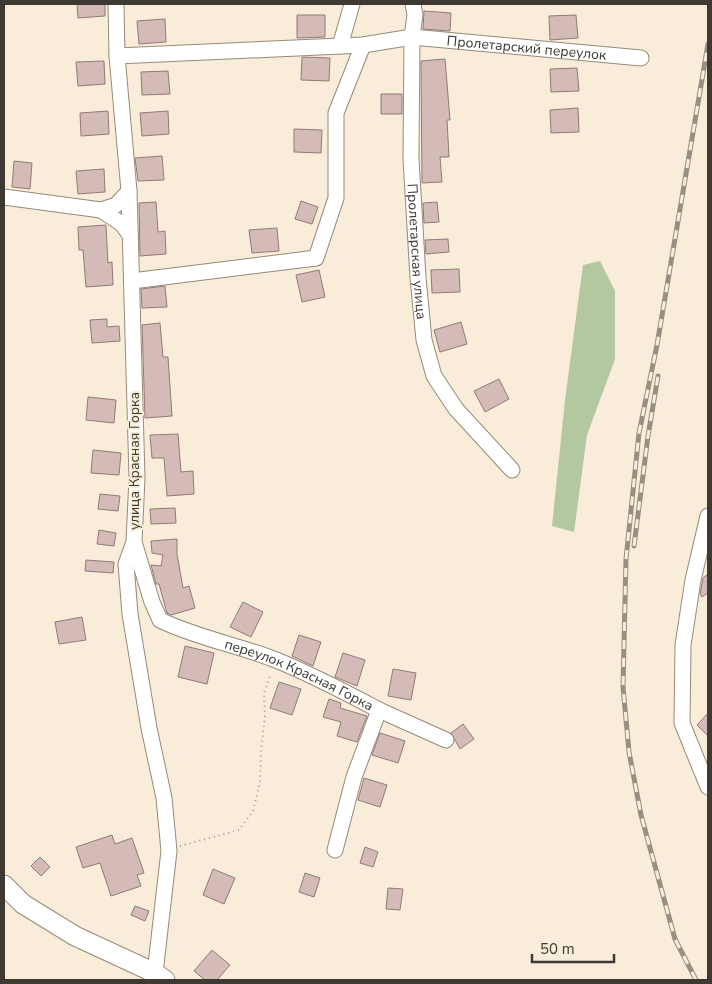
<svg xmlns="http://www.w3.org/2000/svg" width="712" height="984" viewBox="0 0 712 984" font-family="'Nunito Sans',sans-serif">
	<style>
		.green { fill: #b3c7a1 }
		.building { fill: #d4bbb7; stroke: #917a76 }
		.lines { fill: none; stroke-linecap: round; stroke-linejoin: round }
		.minor-casing { stroke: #968a79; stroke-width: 17 }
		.major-casing { stroke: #968a79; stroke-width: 21 }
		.path { stroke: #a49a8d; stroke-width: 2; stroke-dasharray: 1 4; stroke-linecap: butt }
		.minor { stroke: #fff; stroke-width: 15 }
		.major { stroke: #fff; stroke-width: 19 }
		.rail-casing { stroke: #978f82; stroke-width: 5 }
		.rail { stroke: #f9ecd9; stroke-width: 3; stroke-dasharray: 9; stroke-linecap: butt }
		.labels { text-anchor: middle; stroke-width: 4; stroke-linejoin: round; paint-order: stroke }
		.street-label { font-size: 14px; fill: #3e3932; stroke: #f9ecd9 }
	</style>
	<rect width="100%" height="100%" fill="#f9ecd9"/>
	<!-- green -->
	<path class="green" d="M600,261L615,291V359L587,435L574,532L552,526L565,400L583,265Z"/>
	<!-- building -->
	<path class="building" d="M77,4H105V16L78,18Z
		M424,11L451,13L450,31L423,29Z
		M297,15H325V37L297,38Z
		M576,15L578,38L550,40L549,16Z
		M165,19L166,42L139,44L137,21Z
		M302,57L330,58L329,81L301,80Z
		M445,59L450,120H447L449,157H440L442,182L422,183L421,61Z
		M104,61L105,84L78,86L76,62Z
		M577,68L579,91L551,92L550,69Z
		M168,71L170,94L142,95L141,72Z
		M381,94H402V114H381Z
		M578,108L579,132L551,133L550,110Z
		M108,111L109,134L81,136L80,113Z
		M168,111L169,134L142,136L140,113Z
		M294,129L322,130L321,153L294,152Z
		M162,156L164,180L138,181L135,158Z
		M14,161L32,163L30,189L12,187Z
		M104,169L105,192L78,194L76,171Z
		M301,201L318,207L312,224L295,219Z
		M156,202L158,232L165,231L166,254L140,256L139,203Z
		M437,202L439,222L424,223L423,203Z
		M106,225L108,263L112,262L113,285L86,287L83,250H79L78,227Z
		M277,228L279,251L252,253L249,230Z
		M448,239L449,252L426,254L425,240Z
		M459,269L460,292L432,293L431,270Z
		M319,270L325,297L302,302L296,275Z
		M165,286L167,307L142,308L141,289Z
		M107,319V327L119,326L120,341L92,343L90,320Z
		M461,322L467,344L440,352L434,330Z
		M160,323L163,357H168L172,416L145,418L142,325Z
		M499,379L509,399L485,412L474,391Z
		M88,397L116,400L114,423L86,420Z
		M178,434L181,472L193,471L194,494L167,496L164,458H152L150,435Z
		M93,450L121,453L119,475L91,473Z
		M100,494L120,496L118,511L98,509Z
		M175,508L176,523L151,524L150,509Z
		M99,530L116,533L114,546L97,544Z
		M177,539V554L183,588L189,586L195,608L171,615L167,613L159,584H156L151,565L161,566L163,555L152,553L151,541Z
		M86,560L114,562L113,573L85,571Z
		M708,574V593L702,597L700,594L703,578Z
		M243,602L263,612L251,637L230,627Z
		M82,617L86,640L59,644L55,622Z
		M299,635L321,642L313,666L292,656Z
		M185,646L214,653L207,684L178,677Z
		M343,653L365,660L357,686L335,677Z
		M393,669L416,673L411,700L388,696Z
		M279,682L301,689L292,715L270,708Z
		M329,699L341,703L340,708L367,716L357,742L337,736L341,722L323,717Z
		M708,713V736L697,725Z
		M463,724L474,739L460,749L451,733Z
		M380,733L405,741L398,763L372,755Z
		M364,778L387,785L380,807L358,800Z
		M112,835L115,844L132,838L144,873L137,875L141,886L111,896L100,863L83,868L76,847Z
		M365,847L378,852L373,867L360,863Z
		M40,857L50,867L41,876L31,866Z
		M213,869L235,878L224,904L203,895Z
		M305,873L320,878L314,897L299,892Z
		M388,888L403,889L400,910L386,909Z
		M135,906L149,911L145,921L131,915Z
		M212,950L230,965L217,980H205L194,971Z"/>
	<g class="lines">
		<defs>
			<g id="minor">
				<path d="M116,4L117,56L129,191L137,478L134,542L126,564L130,614L149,728L164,798L169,851L155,973L152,980"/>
				<path id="s1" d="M413,4L415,15L412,37L411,159L418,278L424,340L434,376L456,409L512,470"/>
				<path d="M340,46L352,4"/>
				<path id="s2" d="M117,56L363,45L412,37L641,58"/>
				<path d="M4,197L101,210L116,205L129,191"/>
				<path d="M101,210L122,224L130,235"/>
				<path d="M132,281L316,258L336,198V113L363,45"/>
				<path d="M708,516L693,580L683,645L682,723L708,787"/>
				<path id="s3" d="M134,542L152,602L160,620C197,638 238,645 276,660C311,674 345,692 379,710L354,777L335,850"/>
				<path d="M379,710L446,740"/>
			</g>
			<path id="major" d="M4,885L23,904L75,936L155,973L165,980"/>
		</defs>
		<!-- minor casing -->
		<use href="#minor" class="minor-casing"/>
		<!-- major casing -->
		<use href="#major" class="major-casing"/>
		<!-- path -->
		<path class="path" d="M180,846L239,830L253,811L260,782L261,751L265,716L264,693L271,673"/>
		<!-- minor -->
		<use href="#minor" class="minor"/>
		<!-- major -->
		<use href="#major" class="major"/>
		<defs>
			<path id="rail" d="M634,546L648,436L658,376
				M696,980L675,939L641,815L629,752L623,687L626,559L639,433L657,345L708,44"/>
		</defs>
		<!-- rail casing -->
		<use href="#rail" class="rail-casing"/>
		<!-- rail -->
		<use href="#rail" class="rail"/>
	</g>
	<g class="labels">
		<!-- street labels -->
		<g class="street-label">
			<text dy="5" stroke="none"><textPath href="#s2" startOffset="411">Пролетарский переулок</textPath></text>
			<text dy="5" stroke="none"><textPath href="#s1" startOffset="248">Пролетарская улица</textPath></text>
			<text transform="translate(134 461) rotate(-90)" y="5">улица Красная Горка</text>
			<text dy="5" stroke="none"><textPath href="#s3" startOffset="232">переулок Красная Горка</textPath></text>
		</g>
	</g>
	<!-- border -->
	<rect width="712" height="984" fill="none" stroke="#3e3932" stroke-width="10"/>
	<!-- scale -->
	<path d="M532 954v8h82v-8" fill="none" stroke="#3e3932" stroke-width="2.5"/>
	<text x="540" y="954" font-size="15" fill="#3e3932" stroke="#f9ecd9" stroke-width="4" paint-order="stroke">50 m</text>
</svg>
